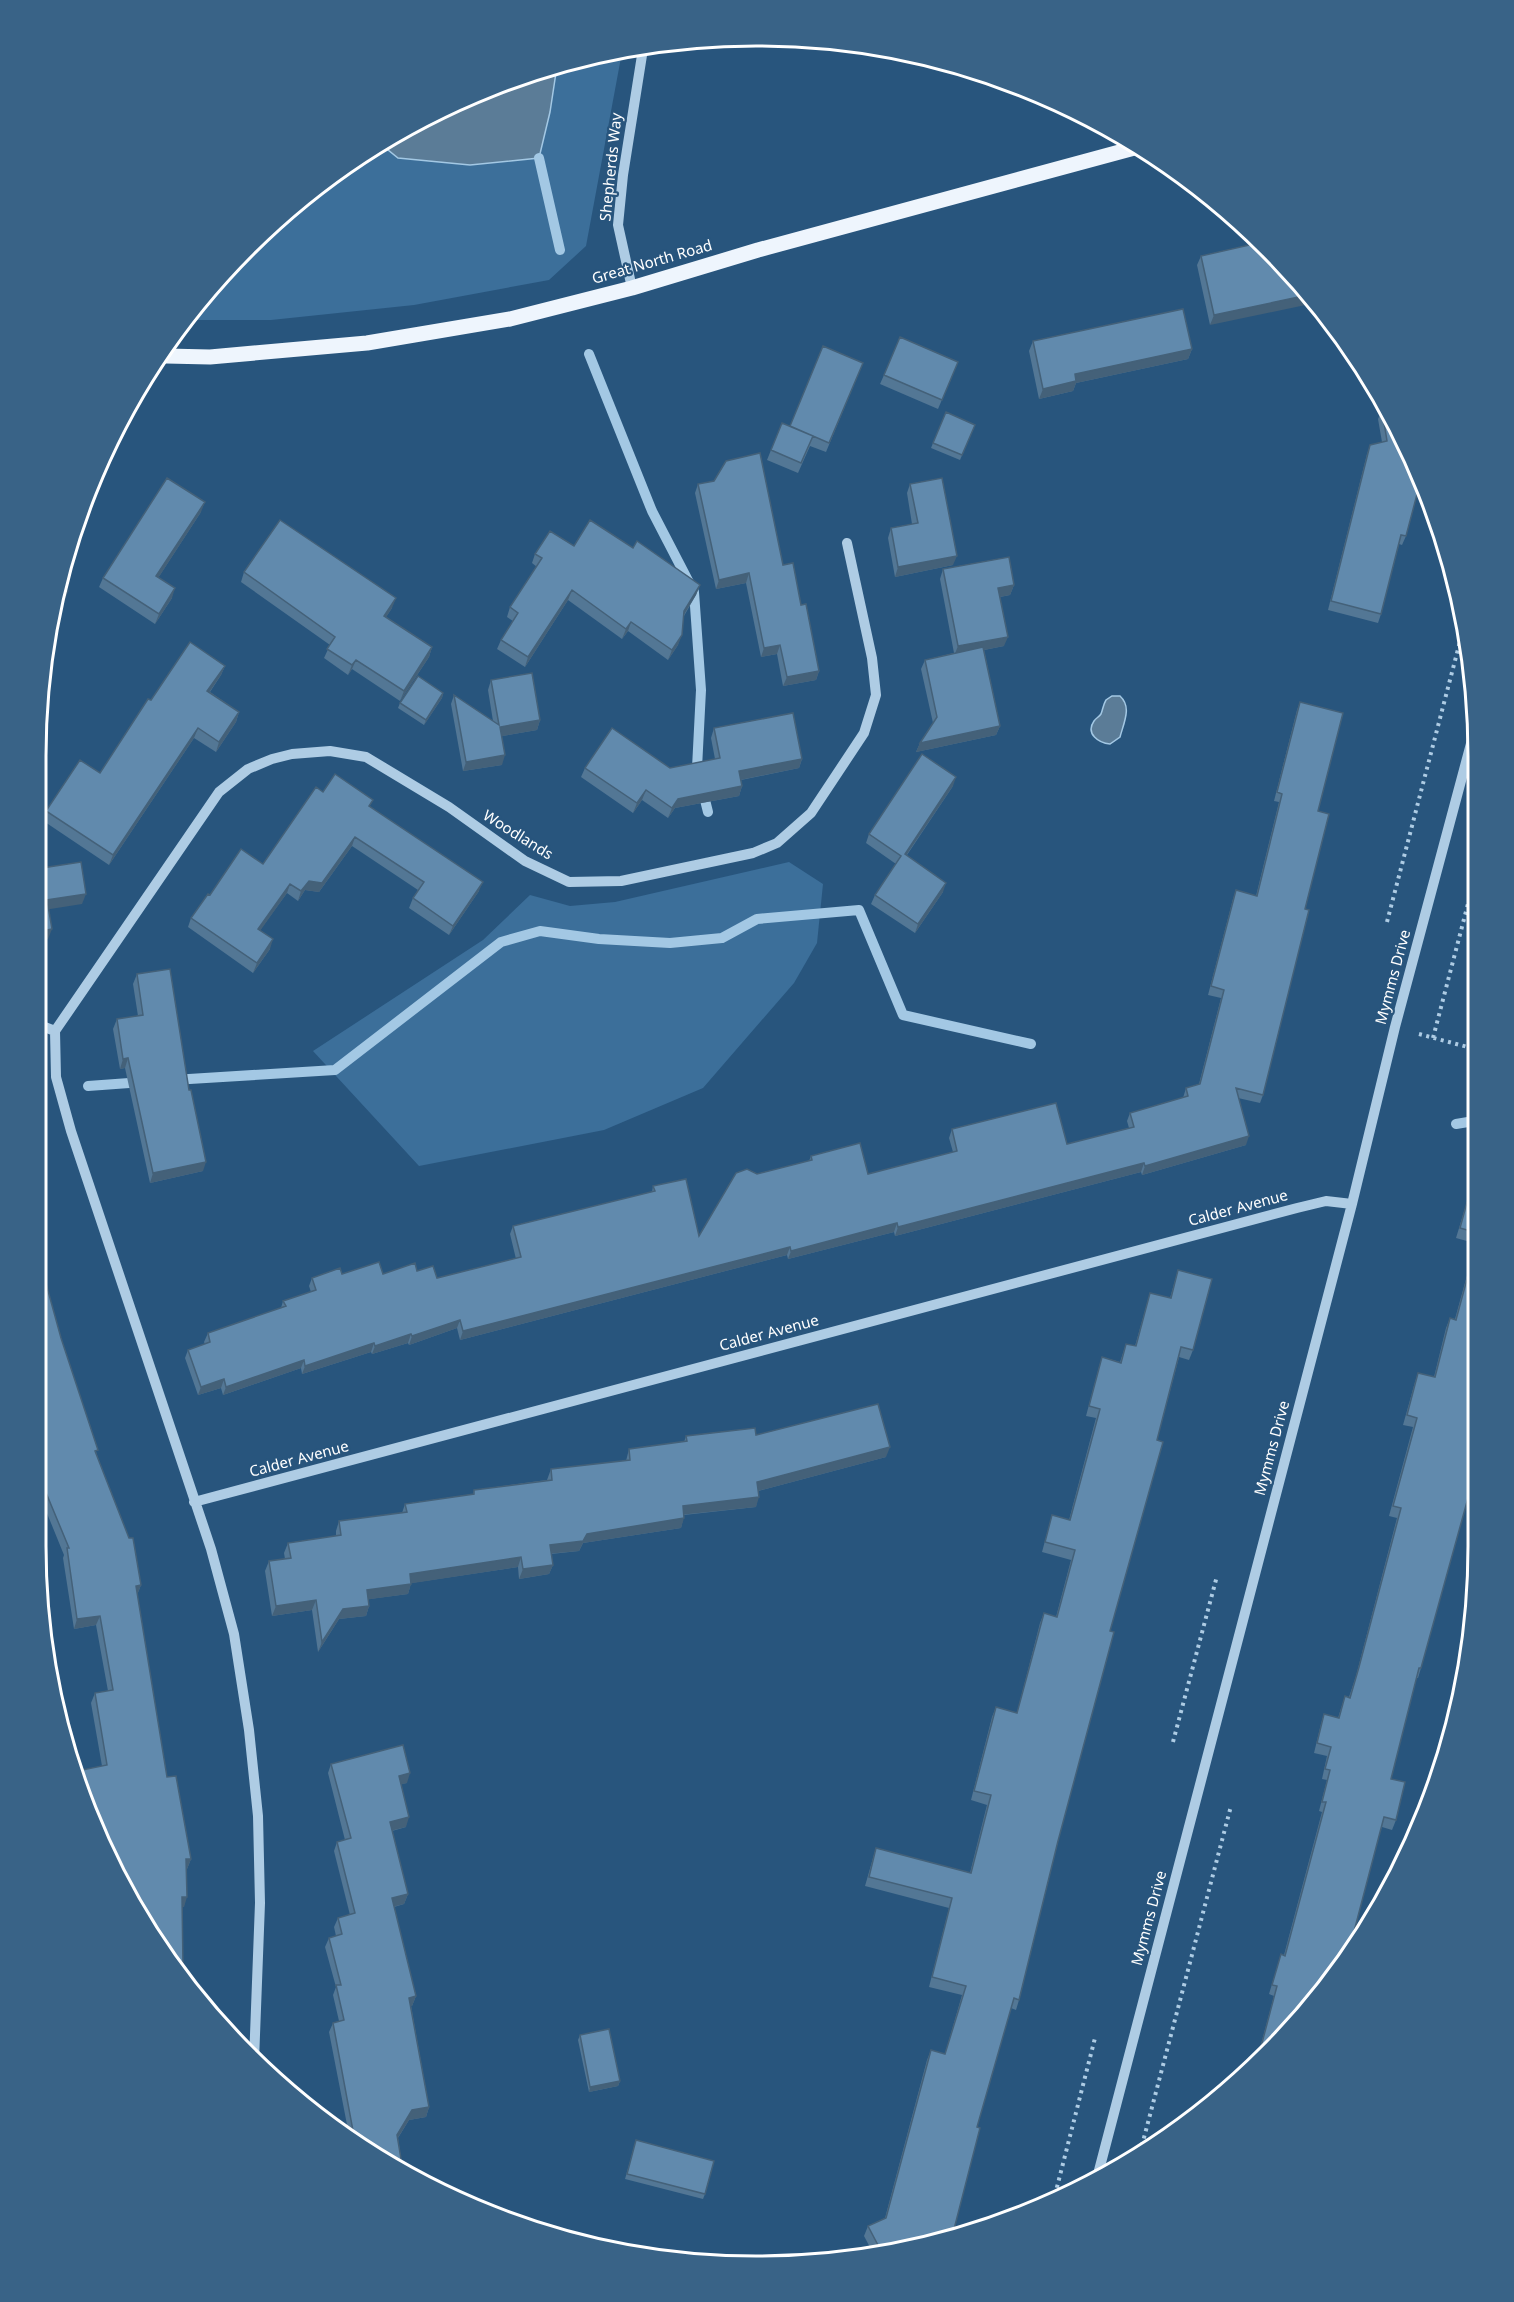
<svg xmlns="http://www.w3.org/2000/svg" width="1514" height="2302" viewBox="0 0 1514 2302" font-family="'Noto Sans',sans-serif">
	<style>
		.green { fill: #3c6f9a }
		.water { fill: #5b7c97; stroke: #a3c8e4; stroke-width: 1.5 }
		.lines { fill: none; stroke-linecap: round; stroke-linejoin: round }
		.stream { stroke: #a3c8e4; stroke-width: 10 }
		.path { stroke: #aecce4; stroke-width: 4; stroke-dasharray: 3 4.5; stroke-linecap: butt }
		.minor { stroke: #aecce4; stroke-width: 10 }
		.major { stroke: #eef5fd; stroke-width: 15 }
		.wall { fill: #537795 }
		.shaded-wall { fill: #446179 }
		.building { fill: #618aad; stroke: #446179; stroke-width: 1.5 }
		.labels { text-anchor: middle; stroke-width: 4.5; stroke-linejoin: round; paint-order: stroke }
		.street-label { font-size: 15px; fill: #fff; stroke: #28557d }
		.rim { fill: none; stroke: #fff; stroke-width: 3 }
	</style>
	<rect width="100%" height="100%" fill="#28557d"/>
	<!-- green -->
	<path class="green" d="M622,52L586,246L549,280L414,305L271,320H190L215,281L318,185L382,145L399,158L470,165L539,158L550,112L557,66L571,60Z
		M789,862L823,884L817,943L794,983L703,1088L604,1130L419,1166L313,1051L483,940L530,895L570,906L615,902Z"/>
	<!-- water -->
	<path class="water" d="M557,66L550,112L539,158L470,165L398,158L382,145L438,110Z
		M1112,696H1120C1132,707 1124,722 1120,737L1110,744C1099,743 1085,734 1094,721C1096,718 1099,717 1101,714C1103,709 1103,705 1106,700Z"/>
	<g class="lines">
		<!-- stream -->
		<path class="stream" d="M539,158L560,250
			M589,354L652,511L694,592L701,690L697,768L708,812
			M173,1080L335,1070L501,942L540,931L599,939L670,943L722,938L757,919L859,910L903,1015L1031,1044
			M88,1086L143,1082
			M1456,1124L1474,1121"/>
		<!-- path -->
		<path class="path" d="M1387,922L1463,630
			M1419,1034L1475,1049
			M1433,1038L1476,873
			M1173,1742L1217,1576
			M1140,2153L1231,1806
			M1055,2195L1095,2038"/>
		<!-- minor -->
		<path class="minor" d="M632,288L618,225L623,175L643,49
			M42,1026L55,1031
			M55,1031L219,792L248,769L272,759L292,754L330,751L366,757L449,807L525,861L569,882L621,881L753,853L777,843L811,813L864,733L876,695L872,658L847,543
			M55,1031L56,1077L71,1131L211,1549L234,1634L249,1730L258,1816L260,1903L254,2061
			M194,1502L1297,1208L1326,1201L1352,1204
			M1097,2178L1352,1204L1395,1027L1476,725"/>
		<!-- major -->
		<path class="major" d="M166,356L210,357L367,343L510,319L632,288L758,250L1138,147"/>
	</g>
	<!-- wall -->
	<path class="wall" d="M1258,243L1210,325L1197,265L1201,256Z
		M1033,341L1192,349L1188,359L1076,383L1073,391L1039,399L1029,351Z
		M958,362L938,409L880,384L884,375Z
		M863,363L826,452L810,446L798,473L767,460L771,450Z
		M1382,410L1406,536L1402,545L1399,544L1381,614L1378,623L1328,610L1367,454L1370,445L1382,442L1378,419Z
		M975,425L960,460L931,448L933,443Z
		M698,484L783,565L801,605L819,671L816,680L783,686L777,654L761,657L746,583L716,589L695,493Z
		M910,484L953,565L895,577L888,538L891,528L912,524L907,493Z
		M201,512L158,578L172,598L155,624L99,587L103,578Z
		M574,546L633,548L700,585L696,595L684,616L678,645L668,660L628,631L622,639L568,600L525,667L497,649L501,640L513,621L507,617L510,607L537,567L532,563L535,554Z
		M943,569L1014,585L1010,595L1000,597L1004,646L984,650L1000,726L996,735L916,752L920,743L933,723L921,669L925,660L954,653L940,579Z
		M244,572L392,608L386,617L432,647L429,657L400,701L352,669L348,675L324,658L330,645L241,582Z
		M225,666L221,675L210,692L239,712L236,722L216,752L194,738L109,865L42,820L46,811L100,773L151,700Z
		M491,680L540,720L537,730L502,736V765L463,771L451,704L454,695L493,721L488,690Z
		M443,693L442,698L424,725L398,708L400,703Z
		M1300,702L1318,811L1305,909L1263,1095L1260,1103L1238,1098L1246,1145L1142,1175L1141,1172L895,1236L894,1232L788,1259L787,1255L460,1340L457,1328L409,1345L408,1343L372,1354L371,1352L302,1374L301,1368L223,1395L221,1388L198,1395L185,1358L188,1350L205,1344L204,1342L208,1333L281,1308L283,1301L311,1292L309,1286L312,1278L342,1274H383L417,1271L437,1278L516,1259L510,1234L513,1226L652,1192L653,1186L699,1236L757,1174L809,1161L811,1156L868,1174L953,1152L949,1138L952,1129L1067,1144L1129,1128L1127,1121L1130,1113L1183,1098L1186,1088L1199,1084L1221,998L1208,995L1233,899L1236,890L1256,896L1279,802L1274,801L1297,710Z
		M714,728L802,759L799,768L741,780L742,786L739,796L675,808L668,818L642,800L633,813L581,777L585,768H670L715,759L711,738Z
		M953,786L907,855L943,892L915,933L871,904L875,895L896,864L866,843L869,834Z
		M323,792L371,807L479,891L449,935L409,908L413,898L418,890L352,846L319,892L305,890L298,901L287,893L260,930L270,949L253,973L188,927L191,918L210,895L263,864Z
		M137,974L189,1090L203,1171L150,1183L125,1068L120,1069L113,1029L117,1019L138,1016L133,984Z
		M1469,1195L1474,1196V1243L1456,1238Z
		M1474,1250L1473,1485H1471L1421,1668L1418,1678H1416L1391,1779L1396,1820L1392,1830L1382,1827L1299,2021L1256,2063L1274,1996L1269,1994L1281,1954L1284,1955L1322,1812L1319,1811L1327,1780L1322,1779L1327,1756L1314,1753L1321,1724L1324,1714L1338,1718L1345,1696L1349,1697L1356,1676L1397,1518L1389,1516L1413,1427L1403,1425L1415,1382L1418,1373L1434,1377L1446,1328L1450,1318L1455,1319Z
		M42,1269L61,1338L97,1455L141,1585L137,1595L167,1777L191,1859L187,1869H186L184,1907H182L183,1966L181,1971L158,1946L79,1787L78,1779L82,1770L102,1766L91,1703L95,1693L108,1691L96,1625L74,1629L63,1558L64,1555L42,1501Z
		M1178,1270L1193,1350L1189,1360L1179,1357L1157,1440L1019,2000L1016,2010L1011,2008L943,2242L873,2253L864,2236L868,2226L885,2218L927,2060L931,2050L945,2054L962,1995L929,1987L949,1908L865,1886L873,1858L876,1848L970,1873L987,1805L971,1800L992,1717L996,1707L1017,1713L1040,1623L1044,1613L1056,1617L1071,1560L1042,1552L1052,1515L1069,1520L1096,1418L1086,1416L1099,1367L1102,1357L1120,1362L1126,1344L1135,1346L1150,1293L1170,1298Z
		M756,1435L886,1457L758,1491L756,1507L684,1515L681,1528L583,1543L579,1551L551,1554L553,1565L549,1574L519,1579L518,1567L411,1583L408,1594L369,1599V1606L366,1616L339,1619L318,1652L312,1610L272,1616L265,1571L269,1561L285,1559L284,1553L288,1543L336,1536V1531L339,1521L402,1513L405,1504L473,1494L474,1490L547,1480L551,1469L626,1461L629,1449L684,1442L686,1436Z
		M331,1764L407,1783L401,1784L406,1827L392,1831L408,1894L404,1904L394,1907L416,1996L412,2006H411L429,2107L426,2117L409,2120L398,2138L402,2165L349,2135L329,2032L333,2023L339,2021L333,1995L336,1987L325,1947L329,1938L336,1936L334,1927L338,1918L350,1915L334,1851L337,1842L345,1840L328,1773Z
		M580,2035L620,2081L618,2086L589,2092L578,2040Z
		M636,2140L705,2194L703,2199L625,2179Z"/>
	<!-- shaded-wall -->
	<path class="shaded-wall" d="M1308,295L1315,303L1210,325L1214,315Z
		M1192,349L1188,359L1076,383L1073,391L1039,399L1043,389L1075,374Z
		M205,502L201,512L153,586L156,576Z
		M957,556L953,565L895,577L898,567Z
		M749,573L746,583L716,589L719,580Z
		M700,585L696,595L680,621L684,611Z
		M1014,585L1010,595L994,598L998,588Z
		M175,588L172,598L155,624L159,614Z
		M572,590L568,600L525,667L528,657Z
		M68,591L65,600L53,618L54,611Z
		M396,598L392,608L381,625L384,616Z
		M631,622L628,631L622,639L626,629Z
		M682,635L678,645L668,660L672,650Z
		M1008,637L1004,646L954,656L958,646Z
		M780,645L777,654L761,657L764,648Z
		M432,647L429,657L400,701L404,691Z
		M356,660L352,669L348,675L352,665Z
		M225,666L221,675L204,700L207,691Z
		M819,671L816,680L783,686L787,677Z
		M443,693L442,698L424,725L426,720Z
		M239,712L236,722L216,752L219,742Z
		M540,720L537,730L497,737L500,727Z
		M1000,726L996,735L916,752L920,743Z
		M198,728L194,738L109,865L113,855Z
		M505,755L502,765L463,771L466,762Z
		M802,759L799,768L735,781L739,771Z
		M956,777L953,786L901,863L905,854Z
		M742,786L739,796L675,808L668,818L672,808L678,799Z
		M646,790L642,800L633,813L637,803Z
		M355,837L352,846L319,892L305,890L298,901L301,891L309,881Z
		M483,882L479,891L449,935L453,926Z
		M946,883L943,892L915,933L918,924Z
		M290,884L287,893L255,938L258,929Z
		M86,894L82,904L44,910L47,900Z
		M52,929L48,939L42,940V931Z
		M273,939L270,949L253,973L257,963Z
		M128,1058L125,1068L120,1069L123,1059Z
		M1249,1136L1246,1145L1142,1175L1145,1166Z
		M206,1162L203,1171L150,1183L153,1173Z
		M1144,1163L1141,1172L895,1236L898,1227Z
		M897,1223L894,1232L788,1259L791,1251Z
		M790,1247L787,1255L460,1340L463,1331Z
		M460,1320L457,1328L409,1345L412,1336Z
		M411,1334L408,1343L372,1354L375,1346Z
		M374,1343L371,1352L302,1374L305,1366Z
		M304,1360L301,1368L223,1395L226,1387Z
		M224,1379L221,1388L198,1395L201,1387Z
		M890,1447L886,1457L754,1492L757,1482Z
		M759,1497L756,1507L679,1515L683,1506Z
		M684,1518L681,1528L583,1543L579,1551L546,1554L550,1545L587,1534Z
		M521,1557L518,1567L407,1584L410,1574Z
		M553,1565L549,1574L519,1579L523,1569Z
		M411,1584L408,1594L364,1600L367,1590Z
		M141,1585L137,1595L136,1586Z
		M316,1600L312,1610L272,1616L276,1606Z
		M369,1606L366,1616L339,1619L318,1652L322,1642L343,1609Z
		M100,1616L96,1625L74,1629L77,1619Z
		M410,1773L407,1783L395,1786L399,1776Z
		M409,1817L406,1827L386,1832L390,1822Z
		M186,1859H191L187,1869H182Z
		M408,1894L404,1904L388,1908L392,1898Z
		M182,1897H187L184,1907H179Z
		M416,1996L412,2006L405,2007L409,1998Z
		M620,2081L618,2086L589,2092L590,2087Z
		M429,2107L426,2117L409,2120L394,2144L397,2135L412,2110Z"/>
	<!-- building -->
	<path class="building" d="M1258,243L1308,295L1214,315L1201,256Z
		M1183,309L1192,349L1075,374L1076,381L1043,389L1033,341Z
		M900,337L958,362L942,400L884,375Z
		M823,346L863,363L829,443L790,426Z
		M1386,409L1404,438L1420,483L1406,536L1401,535L1381,614L1331,601L1370,445L1387,441L1382,410Z
		M946,412L975,425L962,455L933,443Z
		M782,423L813,436L801,463L771,450Z
		M760,453L783,565L793,563L801,605L806,604L819,671L787,677L780,645L764,648L749,573L719,580L698,484L714,481L726,461Z
		M167,478L205,502L156,576L175,588L159,614L103,578Z
		M942,478L957,556L898,567L891,528L918,523L910,484Z
		M280,520L396,598L384,616L432,647L404,691L356,660L352,665L327,649L335,637L244,572Z
		M590,520L633,548L637,541L700,585L684,611L682,635L672,650L631,622L626,629L572,590L528,657L501,640L518,613L510,607L542,558L535,554L550,531L574,546Z
		M1009,557L1014,585L998,588L1008,637L958,646L943,569Z
		M60,585L68,591L54,611Z
		M190,642L225,666L207,691L239,712L219,742L198,728L113,855L46,811L80,760L100,773L148,699L151,700Z
		M983,647L1000,726L920,743L937,717L925,660Z
		M532,673L540,720L500,727L505,755L466,762L454,695L499,725L491,680Z
		M418,676L443,693L426,720L400,703Z
		M1300,702L1343,713L1318,811L1329,814L1305,909L1309,910L1263,1095L1236,1088L1249,1136L1145,1166L1144,1163L898,1227L897,1223L791,1251L790,1247L463,1331L460,1320L412,1336L411,1334L375,1346L374,1343L305,1366L304,1360L226,1387L224,1379L201,1387L188,1350L210,1342L208,1333L286,1306L283,1301L316,1290L312,1278L340,1268L342,1274L379,1262L383,1274L415,1263L417,1271L433,1266L437,1278L521,1257L513,1226L655,1191L653,1186L686,1179L699,1236L736,1173L747,1169L757,1174L812,1160L811,1156L860,1143L868,1174L957,1151L952,1129L1056,1103L1067,1144L1134,1127L1130,1113L1188,1096L1186,1088L1200,1084L1224,990L1211,986L1236,890L1257,896L1282,794L1277,792Z
		M793,713L802,759L739,771L742,786L678,799L672,808L646,790L637,803L585,768L612,728L670,768L720,758L714,728Z
		M922,754L956,777L905,854L946,883L918,924L875,895L901,856L869,834Z
		M335,774L373,800L369,806L483,882L453,926L413,898L424,882L355,837L322,883L309,881L301,891L290,884L258,929L273,939L257,963L191,918L208,894L210,895L241,849L263,864L316,787L323,792Z
		M81,862L86,894L47,900L52,929L42,931V868Z
		M170,969L189,1090H191L206,1162L153,1173L128,1058L123,1059L117,1019L143,1015L137,974Z
		M1469,1195L1474,1196V1232L1460,1228Z
		M1474,1253L1473,1480L1421,1668H1419L1391,1779L1405,1782L1396,1820L1384,1817L1351,1943L1299,2021L1257,2062L1277,1986L1272,1985L1281,1954L1285,1956L1326,1802H1322L1330,1770L1325,1769L1331,1747L1317,1743L1324,1714L1339,1718L1345,1696L1350,1698L1359,1667L1401,1508L1393,1506L1417,1418L1407,1415L1418,1373L1435,1377L1450,1318L1456,1320Z
		M42,1269L61,1338L98,1450L95,1451L129,1538H133L141,1585L136,1586L167,1777L176,1776L191,1859H186L187,1897H182L183,1966H181V1974L158,1946L87,1803L82,1770L107,1765L95,1693L113,1690L100,1616L77,1619L67,1548H69L42,1483Z
		M1178,1270L1212,1279L1193,1350L1181,1347L1157,1440L1163,1442L1110,1631L1114,1632L1058,1841L1019,2000L1014,1998L977,2127L980,2128L953,2233L955,2234L954,2237L943,2242L878,2252L879,2247L868,2226L886,2218L931,2050L945,2054L966,1986L932,1977L952,1898L869,1877L876,1848L971,1873L991,1795L974,1791L996,1707L1017,1713L1044,1613L1057,1617L1075,1550L1045,1542L1052,1515L1070,1520L1100,1409L1089,1406L1102,1357L1121,1363L1126,1344L1136,1346L1150,1293L1171,1298Z
		M878,1404L890,1447L757,1482L759,1497L683,1506L684,1518L587,1534L583,1541L550,1545L553,1565L523,1569L521,1557L410,1574L411,1584L367,1590L369,1606L343,1609L322,1642L316,1600L276,1606L269,1561L291,1558L288,1543L341,1535L339,1521L407,1512L405,1504L474,1494V1490L552,1480L551,1469L630,1460L629,1449L687,1441L686,1436L755,1428L756,1435Z
		M403,1745L410,1773L399,1776L409,1817L390,1822L408,1894L392,1898L416,1996L409,1998L429,2107L412,2110L397,2135L402,2165L351,2136H354L333,2023L344,2020L336,1985H341L329,1938L342,1934L338,1918L355,1913L337,1842L351,1838L331,1764Z
		M609,2029L620,2081L590,2087L580,2035Z
		M636,2140L714,2161L705,2194L627,2174Z"/>
	<g class="labels">
		<!-- street labels -->
		<g class="street-label">
			<text transform="translate(611 167) rotate(-84)" y="5">Shepherds Way</text>
			<text transform="translate(652 262) rotate(-16)" y="5">Great North Road</text>
			<text transform="translate(518 835) rotate(32)" y="5">Woodlands</text>
			<text transform="translate(1393 977) rotate(-75)" y="5">Mymms Drive</text>
			<text transform="translate(1238 1208) rotate(-15)" y="5">Calder Avenue</text>
			<text transform="translate(769 1333) rotate(-15)" y="5">Calder Avenue</text>
			<text transform="translate(1272 1448) rotate(-75)" y="5">Mymms Drive</text>
			<text transform="translate(299 1459) rotate(-15)" y="5">Calder Avenue</text>
			<text transform="translate(1149 1918) rotate(-75)" y="5">Mymms Drive</text>
		</g>
	</g>
	<!-- crop -->
	<path d="M0 0H1514V2302H0ZM756 46H758A710 710 0 0 1 1468 756V1546A710 710 0 0 1 758 2256H756A710 710 0 0 1 46 1546V756A710 710 0 0 1 756 46Z" fill="#396387" fill-rule="evenodd"/>
	<path class="rim" d="M756 46H758A710 710 0 0 1 1468 756V1546A710 710 0 0 1 758 2256H756A710 710 0 0 1 46 1546V756A710 710 0 0 1 756 46Z"/>
</svg>
